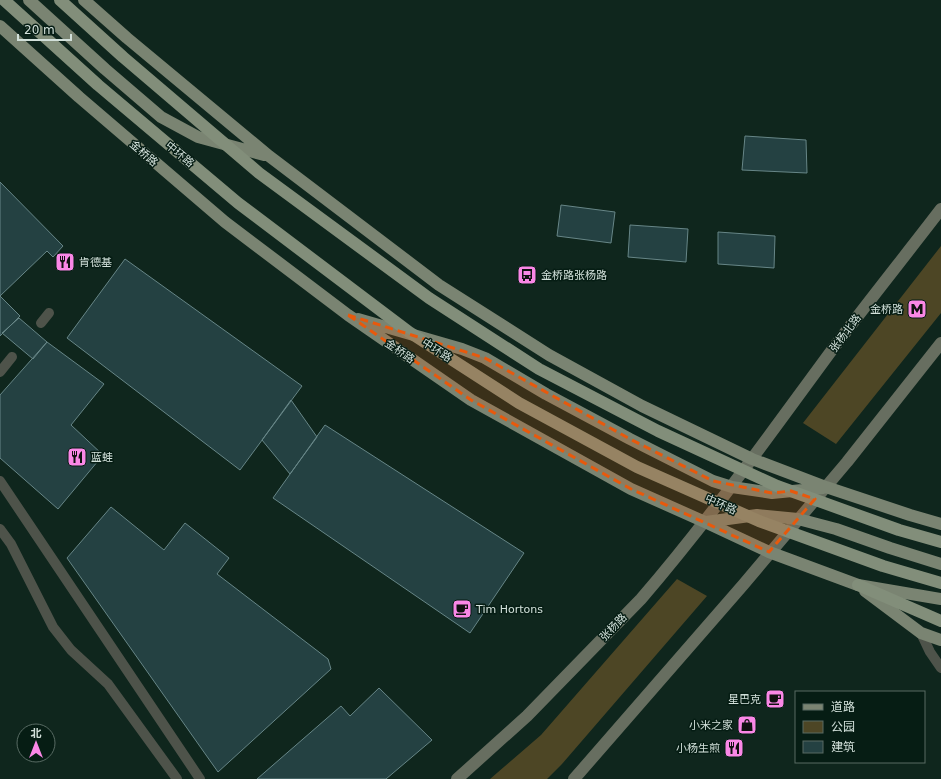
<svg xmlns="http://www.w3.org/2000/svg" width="941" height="779" viewBox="0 0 941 779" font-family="'DejaVu Sans','Noto Sans SC',sans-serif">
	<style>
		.green { fill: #4d4625 }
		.building { fill: #244142; stroke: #678687 }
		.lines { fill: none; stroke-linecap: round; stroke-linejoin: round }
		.service { stroke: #4e534a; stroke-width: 10 }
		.secondary { stroke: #676e60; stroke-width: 12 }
		.primary { stroke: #7a8472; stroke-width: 12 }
		.trunk { stroke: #828e7a; stroke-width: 12 }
		.marked { fill: #e8590c; fill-opacity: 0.2; stroke: #e8590c; stroke-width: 3; stroke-dasharray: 8 5; stroke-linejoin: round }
		.labels { text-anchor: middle; stroke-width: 3; stroke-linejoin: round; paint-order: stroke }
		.street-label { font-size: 11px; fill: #d2e0da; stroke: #061d14 }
		.poi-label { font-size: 11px; fill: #d2e0da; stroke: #061d14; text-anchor: start }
	</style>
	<rect width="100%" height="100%" fill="#0f261d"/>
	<!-- green -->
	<path class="green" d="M941,246V313L836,444L803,423Z
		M677,579L707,596L562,764L547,779H490L541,735Z"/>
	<!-- building -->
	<path class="building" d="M745,136L806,140L807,173L742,170Z
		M0,182L63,246L53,257L47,251L0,296L20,316L0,336Z
		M561,205L615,212L611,243L557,236Z
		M630,225L688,229L686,262L628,257Z
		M718,232L775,236L774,268L718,264Z
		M125,259L302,386L240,470L67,338Z
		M19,318L47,342L33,359L2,333Z
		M47,342L104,384L71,425L103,455L58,509L0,458V395Z
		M291,400L317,437L290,474L262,440Z
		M325,425L524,553L470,633L273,498Z
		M111,507L164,550L185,523L229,558L217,574L328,659L331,669L218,772L67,558Z
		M379,688L432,740L386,779H257L341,706L350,716Z"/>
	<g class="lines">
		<!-- service -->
		<path class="service" d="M41,323L49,313
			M0,372L12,357
			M0,481L200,779
			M0,529L11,544L53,627L71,650L108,684L177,779
			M921,633L930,652L941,668"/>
		<!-- secondary -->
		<path class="secondary" d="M457,779L527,716L641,599C710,519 770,434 832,350C868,302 905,256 941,209
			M574,779L743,585L847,462L941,343"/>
		<!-- primary -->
		<path class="primary" d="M29,0L105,69L161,117L198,137L264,155
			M84,0L127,38L269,156L439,285L549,355L642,406L752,459L826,487L910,515L941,524
			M0,26L79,97L225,222L348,315L471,400L631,489L705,522L769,552L858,585L941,599
			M358,319L462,349L485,358L546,394L630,439L713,481L732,487L772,493L823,488
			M706,522L757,515L798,519L836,529L890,548L941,564
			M865,591L921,633L941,640"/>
		<!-- trunk -->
		<path class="trunk" d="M4,0L98,85L238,203L409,332L519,403L637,467L759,521L883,566L941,583
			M60,0L123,57L259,173L429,298L539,369L658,431L777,486L899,530L941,542
			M858,585L941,621"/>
	</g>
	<!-- marked area -->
	<path class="marked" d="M348,315L485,358L630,439L713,481L772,493L791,491L815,499L769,552L631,489L471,400Z"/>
	<!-- icons -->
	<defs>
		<symbol id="restaurant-square" viewBox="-11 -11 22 22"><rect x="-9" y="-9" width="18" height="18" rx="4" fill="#fa87e6" stroke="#061d14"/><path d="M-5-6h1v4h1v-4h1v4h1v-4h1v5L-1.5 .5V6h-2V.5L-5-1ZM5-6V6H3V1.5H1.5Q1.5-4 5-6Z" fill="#111"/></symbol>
		<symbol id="bus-square" viewBox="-11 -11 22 22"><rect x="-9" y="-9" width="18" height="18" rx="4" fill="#fa87e6" stroke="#061d14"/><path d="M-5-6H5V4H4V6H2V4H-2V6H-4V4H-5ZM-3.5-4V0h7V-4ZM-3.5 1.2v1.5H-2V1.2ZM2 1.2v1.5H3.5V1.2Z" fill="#111"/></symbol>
		<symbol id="metro-square" viewBox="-11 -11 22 22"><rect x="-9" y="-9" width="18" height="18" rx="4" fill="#fa87e6" stroke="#061d14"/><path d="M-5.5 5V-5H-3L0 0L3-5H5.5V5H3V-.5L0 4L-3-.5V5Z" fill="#111"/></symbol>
		<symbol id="cafe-square" viewBox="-11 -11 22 22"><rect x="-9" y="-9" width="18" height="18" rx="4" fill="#fa87e6" stroke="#061d14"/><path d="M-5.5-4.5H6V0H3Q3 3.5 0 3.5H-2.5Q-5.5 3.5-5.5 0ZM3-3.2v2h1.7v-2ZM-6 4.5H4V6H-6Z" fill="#111"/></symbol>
		<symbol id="shop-square" viewBox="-11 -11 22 22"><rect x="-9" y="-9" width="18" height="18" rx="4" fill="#fa87e6" stroke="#061d14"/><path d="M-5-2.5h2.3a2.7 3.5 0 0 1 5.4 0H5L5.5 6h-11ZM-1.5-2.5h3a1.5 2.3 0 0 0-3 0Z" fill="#111"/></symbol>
	</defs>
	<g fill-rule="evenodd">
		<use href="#restaurant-square" x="54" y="251" width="22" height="22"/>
		<use href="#bus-square" x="516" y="264" width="22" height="22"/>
		<use href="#metro-square" x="906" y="298" width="22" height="22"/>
		<use href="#restaurant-square" x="66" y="446" width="22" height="22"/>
		<use href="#cafe-square" x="451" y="598" width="22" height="22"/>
		<use href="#cafe-square" x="764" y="688" width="22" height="22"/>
		<use href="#shop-square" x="736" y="714" width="22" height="22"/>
		<use href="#restaurant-square" x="723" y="737" width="22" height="22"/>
	</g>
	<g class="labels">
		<!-- street labels -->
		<g class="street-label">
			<text transform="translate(144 153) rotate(41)" y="4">金桥路</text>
			<text transform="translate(180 154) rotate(40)" y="4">中环路</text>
			<text transform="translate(845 333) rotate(-53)" y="4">张杨北路</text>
			<text transform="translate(437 350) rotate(33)" y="4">中环路</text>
			<text transform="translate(400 351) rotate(34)" y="4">金桥路</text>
			<text transform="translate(721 504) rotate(24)" y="4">中环路</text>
			<text transform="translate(613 627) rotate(-46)" y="4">张杨路</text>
		</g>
		<!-- poi labels -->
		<g class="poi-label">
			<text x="79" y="266">肯德基</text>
			<text x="541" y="279">金桥路张杨路</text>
			<text x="903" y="313" text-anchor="end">金桥路</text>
			<text x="91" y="461">蓝蛙</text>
			<text x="476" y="613">Tim Hortons</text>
			<text x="761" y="703" text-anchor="end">星巴克</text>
			<text x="733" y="729" text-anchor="end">小米之家</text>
			<text x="720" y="752" text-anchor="end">小杨生煎</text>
		</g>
	</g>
	<!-- legend -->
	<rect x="795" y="691" width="130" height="72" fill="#061d14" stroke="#586b63"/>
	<rect x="803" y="704" width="20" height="6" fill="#7a8472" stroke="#586b63"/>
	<text x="831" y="711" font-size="12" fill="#d2e0da">道路</text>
	<rect x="803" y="721" width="20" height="12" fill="#4d4625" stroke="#586b63"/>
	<text x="831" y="731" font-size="12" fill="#d2e0da">公园</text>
	<rect x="803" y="741" width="20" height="12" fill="#244142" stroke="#586b63"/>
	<text x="831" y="751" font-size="12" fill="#d2e0da">建筑</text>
	<!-- north arrow -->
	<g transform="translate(36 743)"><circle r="19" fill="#061d14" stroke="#586b63"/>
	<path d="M0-3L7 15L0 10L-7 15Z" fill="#fa87e6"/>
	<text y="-6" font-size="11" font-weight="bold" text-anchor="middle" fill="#d2e0da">北</text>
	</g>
	<!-- scale -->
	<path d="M18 34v6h53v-6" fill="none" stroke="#d2e0da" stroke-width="2"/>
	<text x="24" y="34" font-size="12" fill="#d2e0da" stroke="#061d14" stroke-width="3" paint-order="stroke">20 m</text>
</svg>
